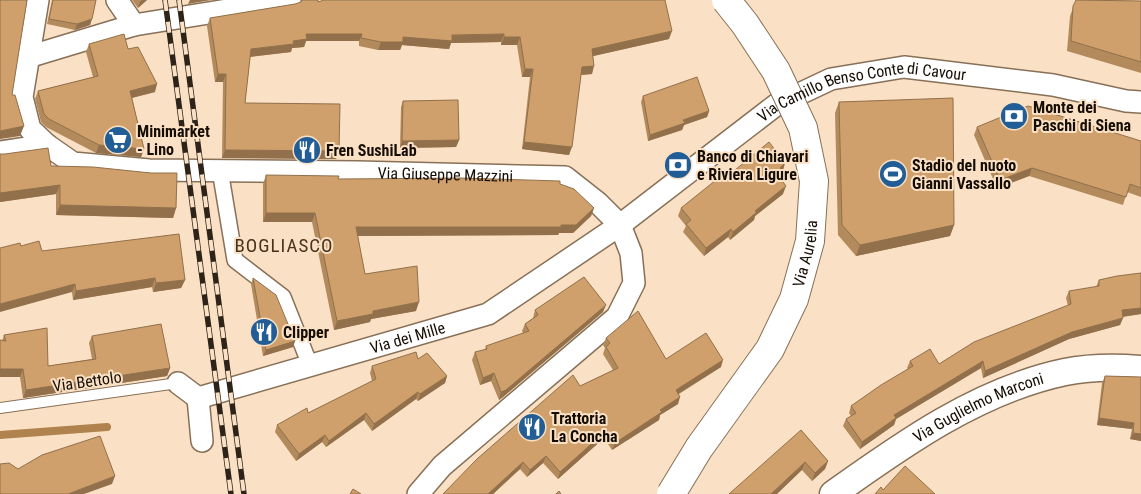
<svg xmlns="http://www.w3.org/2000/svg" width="1141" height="494" viewBox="0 0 1141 494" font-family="'Roboto Condensed',sans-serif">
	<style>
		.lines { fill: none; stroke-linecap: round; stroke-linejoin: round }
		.stream { stroke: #b0834e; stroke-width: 8 }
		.service-casing { stroke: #877057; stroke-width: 12 }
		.pedestrian-casing { stroke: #877057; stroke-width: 18 }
		.minor-casing { stroke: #877057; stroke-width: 24 }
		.tertiary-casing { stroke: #877057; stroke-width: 29 }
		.service { stroke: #fff; stroke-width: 10 }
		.pedestrian { stroke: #fff; stroke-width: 15 }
		.minor { stroke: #fff; stroke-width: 21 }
		.tertiary { stroke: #fff; stroke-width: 26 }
		.rail-casing { stroke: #2d2318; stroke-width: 5.5 }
		.rail { stroke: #fae0c4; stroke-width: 4; stroke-dasharray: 11; stroke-linecap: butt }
		.primary-bridge-casing { stroke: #877057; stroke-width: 30; stroke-linecap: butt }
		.primary-bridge { stroke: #fff; stroke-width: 28 }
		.wall { fill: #b28a5c }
		.shaded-wall { fill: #91704b }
		.building { fill: #cfa06b; stroke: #91704b }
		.labels { text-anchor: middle; stroke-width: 4; stroke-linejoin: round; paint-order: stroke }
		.street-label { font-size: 16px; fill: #150d04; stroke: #fae0c4 }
		.poi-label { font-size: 16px; font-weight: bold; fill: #150d04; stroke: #fae0c4; text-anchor: start }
		.quarter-label { font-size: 19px; letter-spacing: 1px; fill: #47331b; stroke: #fae0c4 }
	</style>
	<rect width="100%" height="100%" fill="#fae0c4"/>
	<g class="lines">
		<!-- stream -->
		<path class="stream" d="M0,435L107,427"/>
		<defs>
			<path id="service" d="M0,408L178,383"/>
			<path id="pedestrian" d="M220,170L235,260L283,297L310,365"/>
			<g id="minor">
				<path id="s1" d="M38,0L22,97L30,129L47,145L73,163L149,170L357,172L565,177L598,203L620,225L631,253L634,283L617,317L442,466L418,494"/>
				<path d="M117,0L134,25"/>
				<path d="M28,57L134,25L290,0"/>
				<path d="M0,152L47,145"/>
				<path d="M178,383L198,398"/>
				<path id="s2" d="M198,398L488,314L620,225L776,105L831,79L904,67L1053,85L1126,101L1141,102"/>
				<path d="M198,398L202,441"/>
			</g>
			<g id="tertiary">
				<path id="s3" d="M833,494C903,444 979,390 1065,372C1090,367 1116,367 1141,369"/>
			</g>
		</defs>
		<!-- service casing -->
		<use href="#service" class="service-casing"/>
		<!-- pedestrian casing -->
		<use href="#pedestrian" class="pedestrian-casing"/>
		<!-- minor casing -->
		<use href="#minor" class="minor-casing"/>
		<!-- tertiary casing -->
		<use href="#tertiary" class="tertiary-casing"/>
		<!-- service -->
		<use href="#service" class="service"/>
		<!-- pedestrian -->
		<use href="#pedestrian" class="pedestrian"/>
		<!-- minor -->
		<use href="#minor" class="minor"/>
		<!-- tertiary -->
		<use href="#tertiary" class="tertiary"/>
		<defs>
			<path id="rail" d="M165,0L231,494
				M179,0L244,494"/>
		</defs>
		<!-- rail casing -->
		<use href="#rail" class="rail-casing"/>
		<!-- rail -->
		<use href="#rail" class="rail"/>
		<defs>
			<g id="primary-bridge">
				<path id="s4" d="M671,494L699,448L770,349L794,299L810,241L814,181L803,128L776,71L745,24L726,0"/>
			</g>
		</defs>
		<!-- primary-bridge casing -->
		<use href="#primary-bridge" class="primary-bridge-casing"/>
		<!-- primary-bridge -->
		<use href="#primary-bridge" class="primary-bridge"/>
	</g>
	<!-- wall -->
	<path class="wall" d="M52,0H96L90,25L75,30L47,24Z
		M132,0H147L138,8Z
		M1076,0L1141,1V73L1067,51L1070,16Z
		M318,2L669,39L593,56L592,74L581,75L569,155L522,149L530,77H522L517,45H501V42L451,43L449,49L402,45L400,50H378L359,46V41H306L304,47L292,48L291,52L250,57L245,103L339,151L336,159L222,158L223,82H215L207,26L210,18L295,4Z
		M89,44L128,49L155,92L132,98L144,149L141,157L96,153L46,127L41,122L35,99L38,91L93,77L86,52Z
		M643,96L709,111L707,117L684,125L682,130L648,141L641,102Z
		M403,101L459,140L456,147L400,148L401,107Z
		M839,102L954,225L950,236L856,256L838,235L835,113Z
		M977,127L1141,141V197L1127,192L1123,205L1029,176L997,188L974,135Z
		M0,154L51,166L176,208L173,218L56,215V194L0,202Z
		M783,171L785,174L782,181L783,194L755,216L754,220L730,240L728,237L704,256L683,232L686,226L678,216L681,208L729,175Z
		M266,175L338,179L560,184L594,208L591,216L573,233H559L558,235L357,236L365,274L416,311L371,319L370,322L334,330L312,222H263V184Z
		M21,246L42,251L185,280L181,288L153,292L152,287L73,300L72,292Z
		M1141,273V314L1123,317L1120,325L1069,339L983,378L981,368L896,419L894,425L860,449L843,426L846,419L851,416L849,413L851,406L908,369L907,368L910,361L939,364L1068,306L1066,298L1069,291L1096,287L1099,280Z
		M253,278L295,341L293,347L263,356L251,284Z
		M535,310L603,312L503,397L499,400L491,381L480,385L472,360L475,352L485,350L486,346L523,333L522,331L525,324L533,318Z
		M4,335L48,366L92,359L89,343L92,336L170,368L167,376L23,398L20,377H0V340L2,341Z
		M606,338L666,359L721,367L679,394L678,404L660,415L659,420L612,450L604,438L558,479L543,463L527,477L520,469L493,494H443L580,386L613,370L603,354L605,348L603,345Z
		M418,359L447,376L445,383L418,401L416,399L372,431L364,420L326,447L322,442L296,461L275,432L277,425L308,413L372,381L370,373L372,366Z
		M1105,376L1141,377V441L1130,439L1132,429L1097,425L1102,383Z
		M801,430L828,461L825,469L812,481L802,470Z"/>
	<!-- shaded-wall -->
	<path class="shaded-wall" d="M142,0H147L138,8L140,2Z
		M190,0H211L188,4Z
		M92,19L90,25L75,30L77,24Z
		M672,31L669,39L589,57L592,49Z
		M306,34H362L359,41H306L304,47L292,48L291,52L248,57L251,49Z
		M504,34L501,42L451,43L449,49L402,45L400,50H378L381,42L403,37Z
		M504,37H520L517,45H501Z
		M594,66L592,74L579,75L582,67Z
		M525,69H533L530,77H522Z
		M218,74H226L223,82H215Z
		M157,84L155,92L127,99L130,91Z
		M709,111L707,117L684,125L682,130L648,141L650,135L683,120Z
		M24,126L20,136L0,139V131Z
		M459,140L456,147L400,148L402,141Z
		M524,142L572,147L569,155L522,149Z
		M99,145L144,149L141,157L96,153Z
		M225,150L339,151L336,159L222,158Z
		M785,163L783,171L780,168Z
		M1032,168L1029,176L997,188L1000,180Z
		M785,174L782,182L780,178Z
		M60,185L56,194L0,202V193Z
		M786,186L783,194L755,216L754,220L730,240L733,232L755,211Z
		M60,205L176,208L173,218L56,215Z
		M594,208L591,216L573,233H559L558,235L352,236L356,227L561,225Z
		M266,213H315L312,222H263Z
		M954,225L950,236L856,256L860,245Z
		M731,229L728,237L704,256L706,248Z
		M155,278L152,287L73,300L76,291Z
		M185,280L181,288L153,292L156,283Z
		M75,284L72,292L0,312V304Z
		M419,302L416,311L371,319L370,322L334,330L337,321L373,311Z
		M606,305L603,312L503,397L499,400L501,392Z
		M1141,308V314L1119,317L1122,310Z
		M1123,318L1120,325L1069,339L983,378L985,371L1072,332Z
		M295,341L293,347L263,356L266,350Z
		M723,360L721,367L673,397L676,390Z
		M983,361L981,368L896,419L894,425L860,449L862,442L894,415Z
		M170,368L167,376L23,398L26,390Z
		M0,369H23L20,377H0Z
		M494,373L491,381L480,385L483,378Z
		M447,376L445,383L418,401L420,394Z
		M418,392L416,399L372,431L374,424Z
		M680,397L678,404L660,415L659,420L612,450L615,443L660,410Z
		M366,413L364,420L326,447L329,441Z
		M1099,418L1134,423L1132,429L1097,425Z
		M607,430L604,438L558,479L560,472Z
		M1133,433L1141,434V441L1130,439Z
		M325,435L322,442L296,461L299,454Z
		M546,456L543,463L527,477L530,470Z
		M828,461L825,469L812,481L815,473Z
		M523,462L520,469L493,494H488Z
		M805,462L802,470L777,494H771Z
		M115,476L112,484L84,494H68Z"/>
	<!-- building -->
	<path class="building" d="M0,0H27L12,95H15L24,126L0,131Z
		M53,0H96L92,19L77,24L49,19Z
		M302,0H318V2L324,0H665L672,31L592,49L594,66L582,67L572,147L524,142L533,69H525L520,37H504V34L452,35V41L403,37V42H381L361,38L362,34H306L307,39L293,41L294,44L251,49L245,103L340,104L339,151L225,150L226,74H218L210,18L295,4L301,2Z
		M1076,0L1141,1V62L1071,41L1073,6Z
		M124,34L128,49L138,47L157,84L130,91L144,149L99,145L49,119L44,114L38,91L98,76L89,44Z
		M697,77L709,111L683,120L685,123L650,135L643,96Z
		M953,98L954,225L860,245L842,225L839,102Z
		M458,100L459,140L402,141L403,101Z
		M1028,106L1141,141V188L1130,184L1126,197L1032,168L1000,180L977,127Z
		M769,142L785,163L780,168L785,174L780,178L786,186L755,211L757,212L733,232L731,229L706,248L686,224L691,220L681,208L726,172L729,175Z
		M48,148L51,166L93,167L151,173H177L176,208L60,205V185L0,193V154H5Z
		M266,175L339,176L338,179L461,178L560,181V184L574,189L594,208L576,225H561V227H356L365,274L417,266L419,302L373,311V314L337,321L315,213H266Z
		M179,234L185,280L156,283L155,278L76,291L75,284L0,304V248L20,243L21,246L39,241L42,251Z
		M1141,273V308L1122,310L1123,318L1072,332L985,371L983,361L894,415L896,418L862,442L846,419L856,413L851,406L881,385L913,366L910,361L930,349L939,364L974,342L1071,304L1069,291L1099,286V280L1117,276Z
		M584,277L606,305L506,390L501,392L494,373L483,378L475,352L487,349L486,346L529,331L525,324L538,315L535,310Z
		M253,278L276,295L295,341L266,350Z
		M638,311L666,359L706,333L723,360L676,390L680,397L660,410L662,412L615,443L607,430L560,472L546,456L530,470L523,462L488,494H443L477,459L573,375L580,386L618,368L606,347L610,343L606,338Z
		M161,324L170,368L26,390L23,369H0V340L6,341L4,335L47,328L48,366L96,359L92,336Z
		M416,352L418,359L427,353L447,376L420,394L418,392L374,424L366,413L329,441L325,435L299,454L277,425L307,408L308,413L376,379L372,366Z
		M1105,376L1141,377V434L1133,433L1134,423L1099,418Z
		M801,430L828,461L815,473L805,462L771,494H729Z
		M100,436L115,476L68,494H0V464L9,463L18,469L42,455Z
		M905,466L935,494H875L881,487L883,490Z
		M353,489L361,494H350Z
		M559,491L561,494H556Z"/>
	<!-- icons -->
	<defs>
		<symbol id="bank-disc" viewBox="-11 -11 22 22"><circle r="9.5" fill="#225e95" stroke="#fae0c4"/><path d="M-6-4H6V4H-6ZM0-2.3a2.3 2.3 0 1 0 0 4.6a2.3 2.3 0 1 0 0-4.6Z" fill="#fff"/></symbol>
		<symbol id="supermarket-disc" viewBox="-11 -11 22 22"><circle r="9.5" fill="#225e95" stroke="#fae0c4"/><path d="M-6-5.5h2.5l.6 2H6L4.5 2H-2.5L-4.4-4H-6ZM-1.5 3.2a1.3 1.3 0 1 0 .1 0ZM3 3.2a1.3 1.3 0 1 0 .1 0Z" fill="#fff"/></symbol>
		<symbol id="restaurant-disc" viewBox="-11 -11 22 22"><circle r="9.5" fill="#225e95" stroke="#fae0c4"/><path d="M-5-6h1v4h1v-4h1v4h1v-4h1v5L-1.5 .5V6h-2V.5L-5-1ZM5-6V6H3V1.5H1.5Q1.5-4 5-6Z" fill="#fff"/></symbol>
		<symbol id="stadium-disc" viewBox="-11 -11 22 22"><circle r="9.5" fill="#225e95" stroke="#fae0c4"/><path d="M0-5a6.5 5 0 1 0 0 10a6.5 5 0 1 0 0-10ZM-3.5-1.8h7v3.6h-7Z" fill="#fff"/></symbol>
	</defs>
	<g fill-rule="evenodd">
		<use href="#bank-disc" x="998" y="100" width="32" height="32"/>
		<use href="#supermarket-disc" x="102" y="124" width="32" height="32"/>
		<use href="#restaurant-disc" x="291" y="134" width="32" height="32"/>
		<use href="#bank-disc" x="662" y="149" width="32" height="32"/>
		<use href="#stadium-disc" x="877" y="158" width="32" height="32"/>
		<use href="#restaurant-disc" x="248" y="316" width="32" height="32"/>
		<use href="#restaurant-disc" x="516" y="411" width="32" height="32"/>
	</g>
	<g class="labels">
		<!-- street labels -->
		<g class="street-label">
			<text dy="6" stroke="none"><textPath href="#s2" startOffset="746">Via Camillo Benso Conte di Cavour</textPath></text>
			<text dy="6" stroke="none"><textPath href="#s1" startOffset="559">Via Giuseppe Mazzini</textPath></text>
			<text dy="6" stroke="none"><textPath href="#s4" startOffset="278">Via Aurelia</textPath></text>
			<text dy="6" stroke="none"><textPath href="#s2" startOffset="218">Via dei Mille</textPath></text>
			<text transform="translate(87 381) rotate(-8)" y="6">Via Bettolo</text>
			<text dy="6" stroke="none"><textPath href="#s3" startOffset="170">Via Guglielmo Marconi</textPath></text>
		</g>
		<!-- poi labels -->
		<g class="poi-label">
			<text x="1033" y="113">Monte dei<tspan x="1033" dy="18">Paschi di Siena</tspan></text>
			<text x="137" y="137">Minimarket<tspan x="137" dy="18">- Lino</tspan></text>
			<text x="326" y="156">Fren SushiLab</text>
			<text x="697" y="162">Banco di Chiavari<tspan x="697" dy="18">e Riviera Ligure</tspan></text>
			<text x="912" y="171">Stadio del nuoto<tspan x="912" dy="18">Gianni Vassallo</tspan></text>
			<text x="283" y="338">Clipper</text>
			<text x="551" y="424">Trattoria<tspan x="551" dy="18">La Concha</tspan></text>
		</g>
		<!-- quarter labels -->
		<g class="quarter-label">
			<text x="284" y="252">BOGLIASCO</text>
		</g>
	</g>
</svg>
